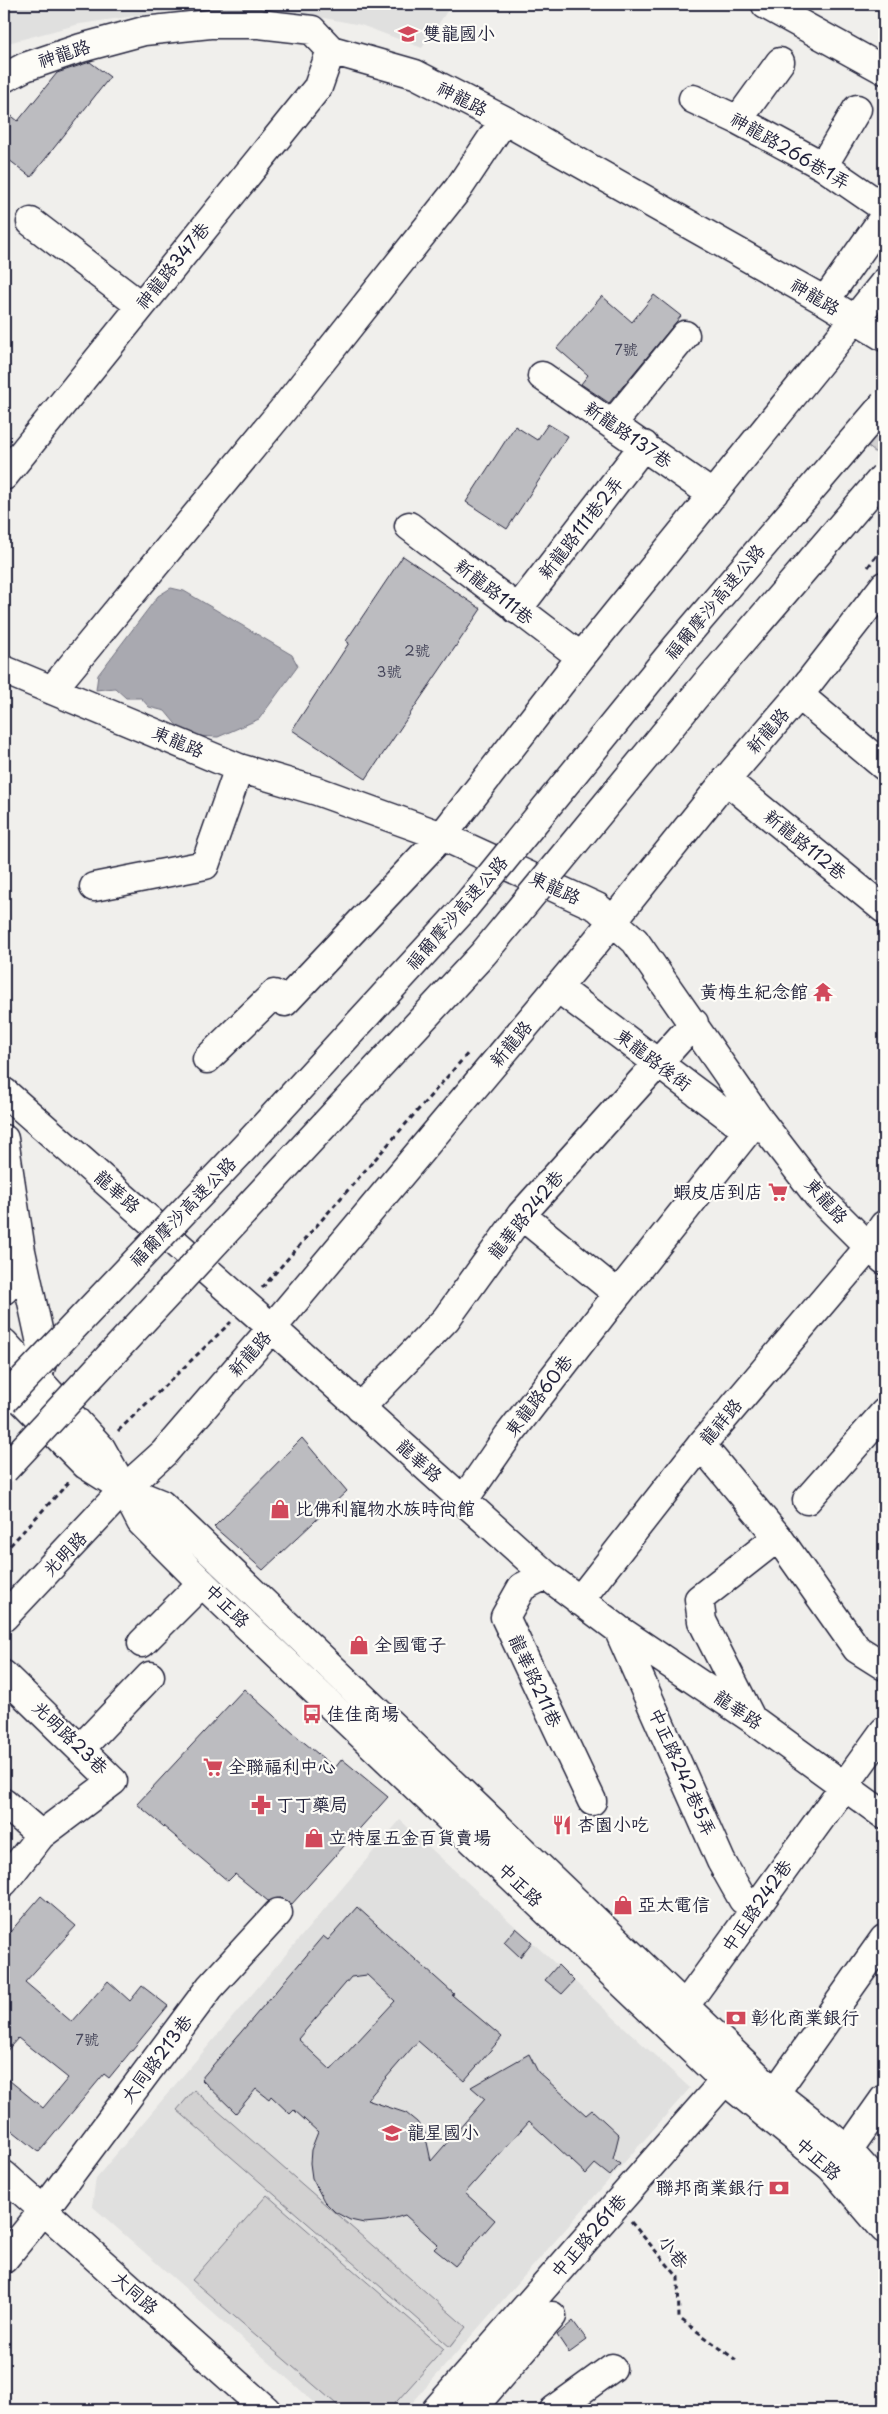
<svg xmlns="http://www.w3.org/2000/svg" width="888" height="2414" viewBox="0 0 888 2414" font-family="'Playpen Sans','LXGW WenKai TC',sans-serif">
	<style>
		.built { fill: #e0e0df }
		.green { fill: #d2d1d1; stroke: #7a7a86 }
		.water { fill: #a9a9b0; stroke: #737381 }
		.building { fill: #bcbcc0; stroke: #22223b; fill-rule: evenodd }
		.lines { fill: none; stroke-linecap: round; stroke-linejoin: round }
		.minor-casing { stroke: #22223b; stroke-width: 31 }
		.major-casing { stroke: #22223b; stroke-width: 31 }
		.path { stroke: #22223b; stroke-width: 3; stroke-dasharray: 5 4; stroke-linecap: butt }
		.minor { stroke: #fdfcf7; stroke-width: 28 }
		.major { stroke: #fdfcf7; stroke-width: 28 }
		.highway-bridge-casing { stroke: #22223b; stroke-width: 31; stroke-linecap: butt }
		.highway-bridge { stroke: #fdfcf7; stroke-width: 28 }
		.labels { text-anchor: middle; stroke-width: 4.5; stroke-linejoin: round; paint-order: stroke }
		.number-label { font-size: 15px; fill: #48485c }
		.poi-label { font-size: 18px; fill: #22223b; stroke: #fdfcf7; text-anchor: start }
		.street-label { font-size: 18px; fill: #22223b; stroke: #fdfcf7 }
	</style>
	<rect width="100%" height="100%" fill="#f0efec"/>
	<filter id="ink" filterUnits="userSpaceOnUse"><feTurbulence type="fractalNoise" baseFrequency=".02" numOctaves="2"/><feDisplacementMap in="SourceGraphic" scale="10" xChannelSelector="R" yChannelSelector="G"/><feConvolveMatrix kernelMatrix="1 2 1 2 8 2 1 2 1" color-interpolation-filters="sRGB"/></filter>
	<g filter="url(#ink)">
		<!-- built -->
		<path class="built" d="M4,4H452L422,48L361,25L308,15L202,6L80,24L4,44Z
			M400,1820L690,2088L406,2410H323L92,2206L96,2178Z"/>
		<!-- green -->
		<path class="green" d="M884,391V452L881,457L851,433Z
			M194,2090L466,2327L450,2347L177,2110Z
			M267,2195L444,2349L389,2410H343L192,2280Z"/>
		<!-- water -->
		<path class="water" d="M171,588L184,591L292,655L298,666L259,719L218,737L194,736L179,728L165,711L149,707L141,698H126L115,688L96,690L98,675L158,596Z"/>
		<!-- building -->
		<path class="building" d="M90,62L110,77L31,177L4,156V110L18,121L57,73Z
			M654,295L681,316L609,403L581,384L588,375L557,348L602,296L632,322Z
			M548,424L568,436L507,529L466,502L515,426L537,440Z
			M403,556L481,609L366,779L292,730L349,643L346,641Z
			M302,1438L347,1491L263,1570L214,1527Z
			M244,1689L294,1734L335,1768L342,1759L388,1797L291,1905L281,1898L268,1901L235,1874L228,1881L137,1804Z
			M41,1896L76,1926L25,1982L72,2022L108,1981L130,2001L142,1986L168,2006L109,2078L104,2074L39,2152L4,2124V2076L43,2108L68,2078L18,2038L4,2054V1939Z
			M357,1907L454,1994L452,1995L502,2037L464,2081L418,2041L367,2100L406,2113L417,2122L425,2133L431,2161L485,2099L471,2087L529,2054L538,2072L586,2115L592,2110L619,2135L613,2159L620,2164L610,2176L595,2164L586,2174L529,2121L465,2193L495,2220L455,2266L434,2249L438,2245L405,2215L386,2221L364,2223L350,2220L335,2212L324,2201L312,2178L310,2163L311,2150L318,2132L294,2110L290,2114L271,2096L269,2099L256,2089L236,2113L201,2079L323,1936L328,1940ZM367,1975L395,2001L331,2070L298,2039L351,1977Z
			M516,1928L532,1942L520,1957L504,1942Z
			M558,1965L574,1981L562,1994L545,1980Z
			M573,2321L587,2340L569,2353L557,2335Z"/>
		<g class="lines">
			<defs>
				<path id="minor" d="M766,5L884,70
					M4,78L25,67L81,48L144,31L210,24H259L312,30L331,50L415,74L504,120L825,301L884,337
					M693,99L738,120L823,166L884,208
					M738,120L780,62
					M823,166L857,109
					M31,222L141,306
					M825,301L884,217
					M542,376L713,495
					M613,423L685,335
					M4,476L318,87L331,50
					M409,526L581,657
					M517,610L644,445
					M4,670L239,768L317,791L442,836L597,907L635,941L758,1118L818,1196L869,1247L884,1260
					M52,690L282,411L458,189L504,120
					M799,695L884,766
					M726,780L884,909
					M94,887L205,865L239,768
					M558,988L748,1131
					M207,1059L274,994L285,1002L442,836L581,657L884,283
					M4,1092L272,1328L546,1575L618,1629L752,1719L884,1815
					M4,1139L21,1251L44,1357L37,1378
					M4,1290L13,1277L21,1251
					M618,1294L758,1118
					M360,1408L446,1319L521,1215L694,1023
					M701,1445L778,1537L857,1649L884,1666
					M807,1500L884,1413
					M463,1501L508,1436L618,1294L521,1215
					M546,1575L522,1587L505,1617L592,1801
					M579,1601L701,1445L869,1247L884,1225
					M4,1617L124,1489L164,1453L272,1328L595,943L726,780L799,695L884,586
					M618,1629L721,1861L743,1900L757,1907
					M142,1643L202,1583
					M4,1675L113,1781L41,1835L4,1882
					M751,1718L702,1621L699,1599L778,1537
					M81,1748L150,1676
					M4,1803L41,1835
					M671,2025L884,1731
					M775,2093L884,1939
					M831,2167L848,2150L884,2099
					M4,2175L266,2410
					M4,2259L43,2211L210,1987L278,1913
					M476,2404L552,2316
					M436,2410L741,2062
					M554,2410L612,2368"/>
				<path id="major" d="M4,1343L101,1448L124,1489L161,1504L742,2061L775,2093L848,2150L884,2190
					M4,1382L86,1465L124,1489L141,1522L202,1583L724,2080L831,2167L884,2229"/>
			</defs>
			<!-- minor casing -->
			<use href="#minor" class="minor-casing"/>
			<!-- major casing -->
			<use href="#major" class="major-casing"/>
			<!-- path -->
			<path class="path" d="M868,567L884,546
				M262,1288L469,1052
				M118,1431L231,1322
				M4,1552L70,1481
				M631,2222L678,2277L679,2318L736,2360"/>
			<!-- minor -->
			<use href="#minor" class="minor"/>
			<!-- major -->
			<use href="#major" class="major"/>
			<defs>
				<path id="highway-bridge" d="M4,1400L246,1146L461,912L678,645L884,404
					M4,1470L483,954L708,681L884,476"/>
			</defs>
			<!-- highway-bridge casing -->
			<use href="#highway-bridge" class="highway-bridge-casing"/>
			<!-- highway-bridge -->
			<use href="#highway-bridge" class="highway-bridge"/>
		</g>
	</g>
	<!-- icons -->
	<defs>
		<symbol id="school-bare" viewBox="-9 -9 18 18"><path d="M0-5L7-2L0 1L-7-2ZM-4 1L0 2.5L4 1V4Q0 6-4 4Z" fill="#d1495b" stroke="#fdfcf7" stroke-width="2.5" paint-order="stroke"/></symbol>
		<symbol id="temple-bare" viewBox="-9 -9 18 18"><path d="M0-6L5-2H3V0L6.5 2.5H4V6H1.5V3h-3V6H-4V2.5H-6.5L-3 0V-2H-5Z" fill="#d1495b" stroke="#fdfcf7" stroke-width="2.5" paint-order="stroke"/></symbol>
		<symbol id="supermarket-bare" viewBox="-9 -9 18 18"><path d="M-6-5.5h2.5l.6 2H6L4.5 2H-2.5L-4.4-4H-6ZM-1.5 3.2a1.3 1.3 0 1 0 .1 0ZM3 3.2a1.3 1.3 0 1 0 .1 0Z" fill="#d1495b" stroke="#fdfcf7" stroke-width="2.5" paint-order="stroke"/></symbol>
		<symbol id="shop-bare" viewBox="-9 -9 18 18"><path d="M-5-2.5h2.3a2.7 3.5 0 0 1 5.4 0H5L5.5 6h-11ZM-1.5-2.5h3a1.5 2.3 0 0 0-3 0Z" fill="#d1495b" stroke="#fdfcf7" stroke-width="2.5" paint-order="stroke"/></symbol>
		<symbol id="bus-bare" viewBox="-9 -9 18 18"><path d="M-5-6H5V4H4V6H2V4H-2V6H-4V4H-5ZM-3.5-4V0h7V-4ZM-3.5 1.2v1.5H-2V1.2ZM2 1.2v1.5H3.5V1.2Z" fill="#d1495b" stroke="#fdfcf7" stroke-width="2.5" paint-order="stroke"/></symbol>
		<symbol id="pharmacy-bare" viewBox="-9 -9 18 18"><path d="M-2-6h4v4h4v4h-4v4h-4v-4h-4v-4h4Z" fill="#d1495b" stroke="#fdfcf7" stroke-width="2.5" paint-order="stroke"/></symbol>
		<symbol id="restaurant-bare" viewBox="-9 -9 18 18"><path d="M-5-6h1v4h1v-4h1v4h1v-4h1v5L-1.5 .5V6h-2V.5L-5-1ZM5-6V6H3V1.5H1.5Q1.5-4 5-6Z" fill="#d1495b" stroke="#fdfcf7" stroke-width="2.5" paint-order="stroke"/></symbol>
		<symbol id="bank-bare" viewBox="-9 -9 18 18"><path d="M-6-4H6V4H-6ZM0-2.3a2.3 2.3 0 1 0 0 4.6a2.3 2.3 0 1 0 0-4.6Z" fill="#d1495b" stroke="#fdfcf7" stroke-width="2.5" paint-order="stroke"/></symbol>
	</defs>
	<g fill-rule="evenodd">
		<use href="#school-bare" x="394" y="20" width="28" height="28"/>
		<use href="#temple-bare" x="809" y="978" width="28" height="28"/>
		<use href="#supermarket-bare" x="764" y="1178" width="28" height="28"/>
		<use href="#shop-bare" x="266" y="1495" width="28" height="28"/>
		<use href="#shop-bare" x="345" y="1631" width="28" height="28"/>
		<use href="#bus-bare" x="298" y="1700" width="28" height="28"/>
		<use href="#supermarket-bare" x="199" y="1753" width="28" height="28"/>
		<use href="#pharmacy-bare" x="247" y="1791" width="28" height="28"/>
		<use href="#restaurant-bare" x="548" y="1811" width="28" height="28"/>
		<use href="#shop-bare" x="300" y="1824" width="28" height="28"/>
		<use href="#shop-bare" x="609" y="1891" width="28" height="28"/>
		<use href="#bank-bare" x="722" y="2004" width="28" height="28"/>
		<use href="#school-bare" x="378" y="2119" width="28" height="28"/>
		<use href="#bank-bare" x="765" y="2174" width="28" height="28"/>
	</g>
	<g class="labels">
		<!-- number labels -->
		<g class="number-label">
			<text x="626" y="355">7號</text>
			<text x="417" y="656">2號</text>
			<text x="389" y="677">3號</text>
			<text x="87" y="2045">7號</text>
		</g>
		<!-- poi labels -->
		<g class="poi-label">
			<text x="423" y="40">雙龍國小</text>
			<text x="808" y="998" text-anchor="end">黃梅生紀念館</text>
			<text x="763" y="1198" text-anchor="end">蝦皮店到店</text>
			<text x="295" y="1515">比佛利寵物水族時尚館</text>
			<text x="374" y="1651">全國電子</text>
			<text x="327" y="1720">佳佳商場</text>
			<text x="228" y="1773">全聯福利中心</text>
			<text x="276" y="1811">丁丁藥局</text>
			<text x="577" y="1831">杏園小吃</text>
			<text x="329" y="1844">立特屋五金百貨賣場</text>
			<text x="638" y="1911">亞太電信</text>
			<text x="751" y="2024">彰化商業銀行</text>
			<text x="407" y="2139">龍星國小</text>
			<text x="764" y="2194" text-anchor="end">聯邦商業銀行</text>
		</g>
		<!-- street labels -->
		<g class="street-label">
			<text transform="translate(64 54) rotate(-18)" y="6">神龍路</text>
			<text transform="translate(462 99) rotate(27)" y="6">神龍路</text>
			<text transform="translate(790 151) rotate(30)" y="6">神龍路266巷1弄</text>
			<text transform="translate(173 266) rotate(-51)" y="6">神龍路347巷</text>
			<text transform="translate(815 297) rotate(31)" y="6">神龍路</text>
			<text transform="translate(628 435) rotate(35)" y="6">新龍路137巷</text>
			<text transform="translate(581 528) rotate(-52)" y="6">新龍路111巷2弄</text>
			<text transform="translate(494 592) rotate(38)" y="6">新龍路111巷</text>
			<text transform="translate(715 602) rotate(-50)" y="6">福爾摩沙高速公路</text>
			<text transform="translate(768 731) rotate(-49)" y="6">新龍路</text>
			<text transform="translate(178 742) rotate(23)" y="6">東龍路</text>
			<text transform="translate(805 845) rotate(39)" y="6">新龍路112巷</text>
			<text transform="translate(555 888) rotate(25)" y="6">東龍路</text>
			<text transform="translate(457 913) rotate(-49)" y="6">福爾摩沙高速公路</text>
			<text transform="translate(511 1044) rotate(-50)" y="6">新龍路</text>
			<text transform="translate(653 1060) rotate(37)" y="6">東龍路後街</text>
			<text transform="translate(117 1192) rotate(41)" y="6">龍華路</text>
			<text transform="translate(826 1201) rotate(48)" y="6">東龍路</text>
			<text transform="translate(183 1212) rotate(-46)" y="6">福爾摩沙高速公路</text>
			<text transform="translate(526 1215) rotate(-51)" y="6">龍華路242巷</text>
			<text transform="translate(250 1354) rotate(-49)" y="6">新龍路</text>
			<text transform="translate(539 1396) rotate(-52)" y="6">東龍路60巷</text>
			<text transform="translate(721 1422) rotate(-50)" y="6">龍祥路</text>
			<text transform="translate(419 1461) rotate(42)" y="6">龍華路</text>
			<text transform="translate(65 1554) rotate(-46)" y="6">光明路</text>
			<text transform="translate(227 1606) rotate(44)" y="6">中正路</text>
			<text transform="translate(535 1681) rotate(65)" y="6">龍華路211巷</text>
			<text transform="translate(738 1710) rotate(34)" y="6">龍華路</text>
			<text transform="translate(70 1738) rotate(44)" y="6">光明路23巷</text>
			<text transform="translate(682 1772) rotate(66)" y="6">中正路242巷5弄</text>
			<text transform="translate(520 1885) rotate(44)" y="6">中正路</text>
			<text transform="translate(757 1906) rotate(-55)" y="6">中正路242巷</text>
			<text transform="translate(157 2059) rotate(-53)" y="6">大同路213巷</text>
			<text transform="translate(818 2159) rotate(42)" y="6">中正路</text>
			<text transform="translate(589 2236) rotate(-49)" y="6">中正路261巷</text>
			<text transform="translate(673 2252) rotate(52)" y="6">小巷</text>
			<text transform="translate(135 2293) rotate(42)" y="6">大同路</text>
		</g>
	</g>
	<!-- margin -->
	<rect width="888" height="2414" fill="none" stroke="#fdfcf7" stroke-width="20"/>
	<rect x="10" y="10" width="868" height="2394" fill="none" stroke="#22223b" stroke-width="2" filter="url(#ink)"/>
</svg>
